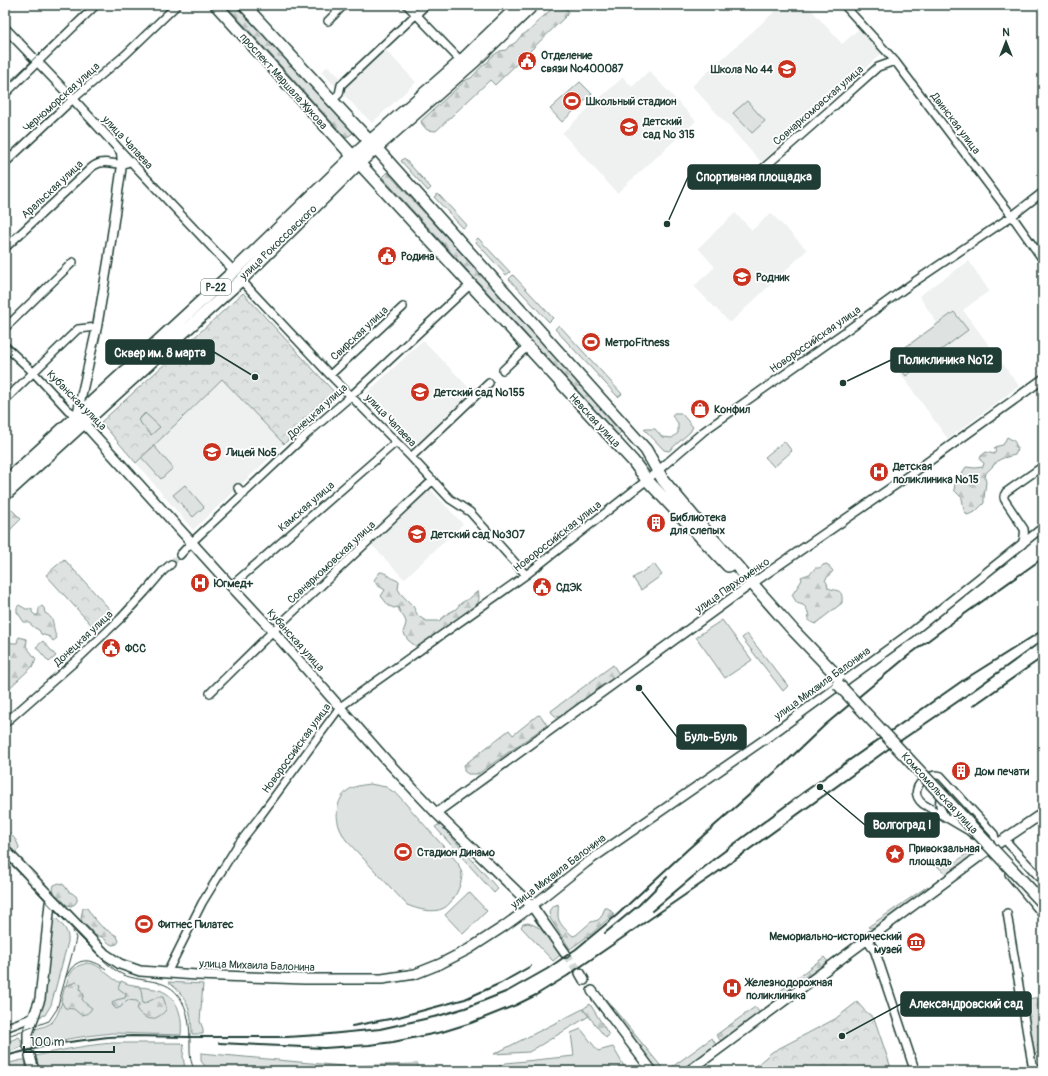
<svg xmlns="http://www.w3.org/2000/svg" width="1048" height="1076" viewBox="0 0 1048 1076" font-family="Pangolin,sans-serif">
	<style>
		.built { fill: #eef1f0 }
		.grass { fill: #dee3e2; stroke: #7e908b }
		.forest { fill: url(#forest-firs); stroke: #7e908b }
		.park { fill: url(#park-crowns); stroke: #7e908b; fill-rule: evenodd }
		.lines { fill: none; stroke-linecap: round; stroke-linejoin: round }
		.minor-tunnel { stroke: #d2d8d6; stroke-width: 7; stroke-dasharray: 7 3.5; stroke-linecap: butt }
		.secondary-tunnel { stroke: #d2d8d6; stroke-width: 9; stroke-dasharray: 9 4.5; stroke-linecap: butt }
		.minor-casing { stroke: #1f3d34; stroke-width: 10 }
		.tertiary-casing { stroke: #1f3d34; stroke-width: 11 }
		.secondary-casing { stroke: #1f3d34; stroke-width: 12 }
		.primary-casing { stroke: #1f3d34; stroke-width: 14 }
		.trunk-casing { stroke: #1f3d34; stroke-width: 14 }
		.minor { stroke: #fff; stroke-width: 7 }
		.tertiary { stroke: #fff; stroke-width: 8 }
		.secondary { stroke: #fff; stroke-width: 9 }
		.primary { stroke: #fff; stroke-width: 11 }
		.trunk { stroke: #fff; stroke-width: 11 }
		.tram { stroke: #1f3d34; stroke-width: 1 }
		.rail { stroke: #1f3d34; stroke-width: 2 }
		.primary-bridge-casing { stroke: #1f3d34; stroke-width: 14; stroke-linecap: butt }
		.primary-bridge { stroke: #fff; stroke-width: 11 }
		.labels { text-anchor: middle; stroke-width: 3.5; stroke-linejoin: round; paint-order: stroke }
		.shield { fill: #fff; stroke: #627771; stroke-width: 1 }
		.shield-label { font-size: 10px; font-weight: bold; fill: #1f3d34 }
		.poi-label { font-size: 11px; font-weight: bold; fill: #1f3d34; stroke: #fff; text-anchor: start }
		.street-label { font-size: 11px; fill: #1f3d34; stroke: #fff }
		.leader { fill: none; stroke: #1f3d34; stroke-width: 1.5 }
		.callout-dot { fill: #1f3d34; stroke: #fff; stroke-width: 1.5 }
		.callout { fill: #1f3d34; stroke: #1f3d34; stroke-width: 1.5 }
		.callout-label { font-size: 12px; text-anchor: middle; font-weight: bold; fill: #fff }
	</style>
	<defs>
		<pattern id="forest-firs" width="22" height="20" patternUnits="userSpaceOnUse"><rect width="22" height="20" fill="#dee3e2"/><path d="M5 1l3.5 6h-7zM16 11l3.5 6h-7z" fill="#bec4c2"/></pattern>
		<pattern id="park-crowns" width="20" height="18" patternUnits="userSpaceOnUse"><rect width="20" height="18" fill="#dee3e2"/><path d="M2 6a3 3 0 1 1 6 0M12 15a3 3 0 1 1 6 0" fill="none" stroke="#bec4c2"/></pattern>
	</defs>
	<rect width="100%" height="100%" fill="#fff"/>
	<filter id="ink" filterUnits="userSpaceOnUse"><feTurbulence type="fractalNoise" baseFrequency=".025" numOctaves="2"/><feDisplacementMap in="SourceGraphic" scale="8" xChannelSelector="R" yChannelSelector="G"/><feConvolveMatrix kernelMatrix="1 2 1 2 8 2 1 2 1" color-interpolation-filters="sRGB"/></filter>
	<g filter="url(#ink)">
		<!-- built -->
		<path class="built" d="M782,5H807L842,44L860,28L882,53L761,162L692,86Z
			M380,44L416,82L372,123L321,72L328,66L341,78Z
			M649,71L696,121L617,193L562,133L623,77L632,87Z
			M735,213L752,230L771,213L807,250L730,323L694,286L715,267L698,248Z
			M969,261L989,291L963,310L1019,386L948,439L889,358L937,323L919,296Z
			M423,340L472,391L416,444L367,393Z
			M222,379L284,444L193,530L136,463Z
			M430,489L463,524L404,579L371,544Z"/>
		<!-- grass -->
		<path class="grass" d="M580,82L592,94L562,122L550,109Z
			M747,101L765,121L752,133L733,113Z
			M404,158L431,188L428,191L401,161Z
			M438,194L467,225L463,228L434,197Z
			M478,238L510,272L506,275L475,241Z
			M513,275L553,318L549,322L509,279Z
			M954,312L968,330L906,376L892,357Z
			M559,325L622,394L618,397L555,329Z
			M146,413L160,427L151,436L138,420Z
			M674,413H681L693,427L690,432L669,451L664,450L644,429H655L662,437L672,438L678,433V423L672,416Z
			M784,441L792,451L774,467L765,457Z
			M154,446L173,468L161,479L141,457Z
			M185,485L204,507L193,517L173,495Z
			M654,564L662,575L641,590L633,578Z
			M722,620L752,660L725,678L696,637Z
			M747,634L788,686L783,691L742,638Z
			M43,641L56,656L49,662L36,647Z
			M370,784L386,787L398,795L458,863C459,867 462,871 462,875C462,885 453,903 444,908C433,914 417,909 407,905L346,840C344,837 342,833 340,829C335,817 336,800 347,791C353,786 363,785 370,784Z
			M438,825H441L498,889L494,893L435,827Z
			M970,852L975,855L948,875L946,874L936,865L937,864C952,870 957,859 970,852Z
			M928,886L929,889L928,891L874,927L870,928L868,927Z
			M469,892L487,911L463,934L445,915Z
			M56,918C63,926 69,930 68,942L51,1005L45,1015L36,1018L52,923Z
			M528,923C545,927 551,942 560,955L553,961L521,927L523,924Z
			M87,963C89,964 91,963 93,964C102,967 111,979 121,983C132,987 143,987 155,989C177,993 183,1015 181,1035L112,1033L87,1036L31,1045L32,1030C38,1028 48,1026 52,1022C66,1007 62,975 78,966C80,965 84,964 87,963Z
			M168,982L203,984L200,1021L203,1029V1034H192C191,1009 188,997 168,982Z
			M583,1009L589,1016L529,1052L494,1054Z
			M581,1029L598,1051L613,1047L625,1068H495L506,1063L574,1056L571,1033Z
			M19,1037L21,1040L22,1047L5,1053V1043Z
			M712,1038L716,1045L681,1071H675L672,1067Z
			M113,1043H181L184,1046L183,1056L185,1069L183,1070L43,1071L34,1059L35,1056C61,1050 87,1045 113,1043Z
			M201,1053L343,1066L418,1064V1071L208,1070L201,1061Z
			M22,1060H25L26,1068L25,1071H5V1064Z"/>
		<!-- forest -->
		<path class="forest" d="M226,5H240L354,132L346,138Z
			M554,7H561L568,10V14L495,85L490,80L436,131L427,130L422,124L421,121L466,80L471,78L483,65L488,62L491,57L500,51L506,50L509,46L515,43L521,36L533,28L536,23Z
			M387,172L623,430L618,435L382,177Z
			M1007,437L1014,441C1017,446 1018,449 1015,455L1003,458L999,460L986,473L985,478L986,482L984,498V503L975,512L967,515L964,510L962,498L954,490L955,484L966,467L975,468L983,467L984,463L980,460L981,456L986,452L994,454L996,451L994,448L998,446L1003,445Z
			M8,506L21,519L5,535V508Z
			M827,564L833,571L825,580L827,583L828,588C838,592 843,588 842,603L815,624L809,621C809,617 808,608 803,605C801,604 799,604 797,603L792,595L802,580L801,577C808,574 811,575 815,568C819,568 821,568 823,565Z
			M380,572C387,572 392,580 399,581L398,589L401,594L413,606L418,616L426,621H439L447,614L456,609L461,603L470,598L478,591C480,598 479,601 476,607L418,648L408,640L403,632C404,629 406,625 406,622C405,616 399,613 398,607L394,608L389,606L381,596L385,590L377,585L374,580Z
			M19,605L26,609H32V612L35,615H38C39,611 38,608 42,606L44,608L45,613C57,619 51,628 57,638L53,641L50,637L41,634L39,630L35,628L28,622H24L17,612V607Z
			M19,637L26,639L27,641L26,646L36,659L33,666L5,692V653L6,652H5V641L13,643H17L18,639Z
			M613,665L619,674L561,716L557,717C554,715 552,714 551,711Z
			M538,715L541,716L547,725L478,774H468L464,771V765L509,730L513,735Z
			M9,833C13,836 19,843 19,849L13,854C8,848 5,844 5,836Z
			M59,883L64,885L69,892L72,893L77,897V901L75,904L71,906L67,905L54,893L53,889L54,885Z
			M558,904C559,908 558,909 558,914C557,923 567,931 573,936L576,935L591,922L598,920L601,917L605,908H608L614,914L591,934L570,949L550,918L549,911L552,907Z
			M83,908H87L93,917L102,927L117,936L119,941L117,944L113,945L110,944L102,937L94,935L91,931L89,928L82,922L81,918Z
			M824,957L828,962L778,999L775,995Z
			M121,981L128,984L139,986L141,990L143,1004L158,997H163L166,1006V1010C161,1016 152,1022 145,1017C142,1016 139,1012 137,1010L138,1006L139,1004L137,1001L127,1000L123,1004L121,1007L116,1009L113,1006L112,1003L116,1000L125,998L126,994L118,988Z
			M76,982L81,985L80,989L84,995L82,999L85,1003L92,1008C89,1013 87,1014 81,1015L74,1009L65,1008L61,1001L65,986Z
			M600,995L605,998L609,1003L664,1070L655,1067Z
			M1043,997V1047L1034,1056L1026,999Z
			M590,1004L609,1035L606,1038L583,1009Z
			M755,1007L760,1013L721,1041L716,1035Z"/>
		<!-- park -->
		<path class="park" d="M243,293L336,394L284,444L222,379L136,463L101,422ZM145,413L160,427L151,435L138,420Z
			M64,559L114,614L96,630L46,575Z
			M857,1002L865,1011L874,1018L892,1071H756L757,1065L772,1052L835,1019Z"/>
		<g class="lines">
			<!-- minor-tunnel -->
			<path class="minor-tunnel" d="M171,564L180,555"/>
			<!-- secondary-tunnel -->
			<path class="secondary-tunnel" d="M565,953L580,973"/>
			<defs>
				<path id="minor" d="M407,5L461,61
					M844,5L895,61L1012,216L1043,260
					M250,12L257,5
					M328,21L344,5
					M5,94L96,5
					M332,100L339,94L341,85L426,5
					M119,149L234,271
					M5,163L73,99L125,55L177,5
					M759,172L832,108L878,67L895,61
					M5,248L91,168C93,166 97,164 100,163C109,161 118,166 127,163
					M241,280L330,375L411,457L450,499L470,512L526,575
					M5,328L73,262
					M5,346L34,373L68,410L77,416
					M503,370L527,347
					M330,375L403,307
					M5,400L78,329L97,327
					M411,457L489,383
					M238,488L244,494
					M1022,544C1024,539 1025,535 1024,529L1006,502C1003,498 1003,496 1006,492L1043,466
					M1022,544L1043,527
					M180,555L192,542L307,434L351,396L471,284
					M231,586L396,442
					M210,693L273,631L433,480
					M5,723L79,658L121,618L145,592L163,571L171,564
					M944,793C936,800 940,809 945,817
					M974,835L969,831L923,804C919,801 915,795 917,789C919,781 933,772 941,776L994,834L996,842L994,846
					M1004,839L1043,881
					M1009,874L1043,915
					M1007,913L1032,1064L1038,1071
					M167,973L202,903L237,846L258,819L340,707L526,575L647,480L704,431L850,328L914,282L1012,216L1043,192
					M5,1028L34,1017"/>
				<path id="tertiary" d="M5,28L73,99L116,146L121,152L122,165L108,262L97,327L77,415
					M436,813L747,587L914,472L1043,379
					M532,906L586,863L768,737L912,632L1022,544
					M867,940L875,951L915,1071"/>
				<path id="secondary" d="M80,419L231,586L273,631L386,760L436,813L532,906L565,953
					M5,850L105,954L120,964L140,971L197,975L304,979H382L415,974L440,964L469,949L503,927L532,906
					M580,973L584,980
					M592,991L652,1071
					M28,1046V1033L40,999L50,903L52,899
					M30,1056L34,1071
					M689,1071L984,853L1043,813"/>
				<path id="primary" d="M376,148L630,432L646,450L663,480L699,523L793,630L841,680
					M359,163L633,461L647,480L728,566"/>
				<path id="trunk" d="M216,5L358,162
					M244,5L374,146
					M5,482L234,271L353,156L461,61L519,5
					M5,495L241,280L359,163L475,61L533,5"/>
			</defs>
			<!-- minor casing -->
			<use href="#minor" class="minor-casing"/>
			<!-- tertiary casing -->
			<use href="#tertiary" class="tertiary-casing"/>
			<!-- secondary casing -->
			<use href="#secondary" class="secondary-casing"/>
			<!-- primary casing -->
			<use href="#primary" class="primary-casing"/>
			<!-- trunk casing -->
			<use href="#trunk" class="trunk-casing"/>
			<!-- minor -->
			<use href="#minor" class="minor"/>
			<!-- tertiary -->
			<use href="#tertiary" class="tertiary"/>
			<!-- secondary -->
			<use href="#secondary" class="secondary"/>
			<!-- primary -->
			<use href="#primary" class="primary"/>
			<!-- trunk -->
			<use href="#trunk" class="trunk"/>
			<!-- tram -->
			<path class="tram" d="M5,86L91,5
				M5,857C19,870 30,884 42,897C55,911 69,925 82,939C93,950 103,961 115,970C135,985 163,975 178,995C189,1009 190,1028 190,1045C190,1054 190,1062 195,1071
				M66,977C75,957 90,957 106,969
				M5,1037L49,1021L57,1009L74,947L76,938L73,931"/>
			<!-- rail -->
			<path class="rail" d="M973,706L1043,657
				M652,911L714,859L804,792L962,681L1043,630
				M605,933L639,905L667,877
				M352,1026L395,1018L465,999L501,983L531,966
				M219,1043L324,1048L369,1045L393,1042L442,1032L471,1023L516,1005L536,995L567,976L711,877L887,750L960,700L1043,640
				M5,1056L54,1044L108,1037L132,1036L188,1037H287L319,1035L380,1029L438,1016L465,1008L508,991L547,969L576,949L617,915L687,850L783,765L825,725L909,655L945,628L1043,558"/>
			<defs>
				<path id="primary-bridge" d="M838,684L1043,903"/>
			</defs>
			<!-- primary-bridge casing -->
			<use href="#primary-bridge" class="primary-bridge-casing"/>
			<!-- primary-bridge -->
			<use href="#primary-bridge" class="primary-bridge"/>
		</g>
	</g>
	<!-- icons -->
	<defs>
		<symbol id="civic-disc" viewBox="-11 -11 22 22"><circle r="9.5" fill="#c8321e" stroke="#fff"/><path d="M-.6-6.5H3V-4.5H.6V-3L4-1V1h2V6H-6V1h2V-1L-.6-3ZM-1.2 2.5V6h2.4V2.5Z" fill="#fff"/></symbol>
		<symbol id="school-disc" viewBox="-11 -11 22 22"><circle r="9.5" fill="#c8321e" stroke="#fff"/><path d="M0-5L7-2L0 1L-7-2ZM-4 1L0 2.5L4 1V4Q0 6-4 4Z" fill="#fff"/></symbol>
		<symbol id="stadium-disc" viewBox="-11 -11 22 22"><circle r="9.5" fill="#c8321e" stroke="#fff"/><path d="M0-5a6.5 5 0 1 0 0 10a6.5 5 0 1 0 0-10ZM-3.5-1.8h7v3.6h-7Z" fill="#fff"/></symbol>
		<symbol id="shop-disc" viewBox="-11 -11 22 22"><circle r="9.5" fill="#c8321e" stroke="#fff"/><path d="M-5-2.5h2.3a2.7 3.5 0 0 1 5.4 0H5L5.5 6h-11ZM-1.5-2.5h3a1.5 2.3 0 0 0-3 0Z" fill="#fff"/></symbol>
		<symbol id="hospital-disc" viewBox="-11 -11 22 22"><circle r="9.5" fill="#c8321e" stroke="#fff"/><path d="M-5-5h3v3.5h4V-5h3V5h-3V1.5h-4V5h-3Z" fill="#fff"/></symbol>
		<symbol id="building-disc" viewBox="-11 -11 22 22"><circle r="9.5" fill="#c8321e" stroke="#fff"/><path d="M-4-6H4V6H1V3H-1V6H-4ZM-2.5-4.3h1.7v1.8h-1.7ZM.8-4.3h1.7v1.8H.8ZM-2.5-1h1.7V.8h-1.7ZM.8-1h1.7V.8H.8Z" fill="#fff"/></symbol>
		<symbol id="sight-disc" viewBox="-11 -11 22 22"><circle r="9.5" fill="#c8321e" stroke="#fff"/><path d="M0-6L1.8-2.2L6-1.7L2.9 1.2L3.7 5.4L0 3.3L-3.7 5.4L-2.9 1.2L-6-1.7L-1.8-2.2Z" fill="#fff"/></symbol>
		<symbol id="museum-disc" viewBox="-11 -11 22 22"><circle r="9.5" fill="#c8321e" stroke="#fff"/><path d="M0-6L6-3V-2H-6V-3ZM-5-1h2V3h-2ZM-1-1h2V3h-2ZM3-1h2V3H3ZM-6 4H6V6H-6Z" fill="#fff"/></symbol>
	</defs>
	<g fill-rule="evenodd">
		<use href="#civic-disc" x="516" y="50" width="22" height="22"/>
		<use href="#school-disc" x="776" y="58" width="22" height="22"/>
		<use href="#stadium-disc" x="561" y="90" width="22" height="22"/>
		<use href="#school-disc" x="618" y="116" width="22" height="22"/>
		<use href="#civic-disc" x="376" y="245" width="22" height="22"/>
		<use href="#school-disc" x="731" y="266" width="22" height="22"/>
		<use href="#stadium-disc" x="580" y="331" width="22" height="22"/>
		<use href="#school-disc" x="409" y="381" width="22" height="22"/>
		<use href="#shop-disc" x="689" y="398" width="22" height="22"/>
		<use href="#school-disc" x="201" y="441" width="22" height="22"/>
		<use href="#hospital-disc" x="868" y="461" width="22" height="22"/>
		<use href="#building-disc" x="645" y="512" width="22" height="22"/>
		<use href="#school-disc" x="406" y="523" width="22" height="22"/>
		<use href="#hospital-disc" x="189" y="572" width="22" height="22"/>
		<use href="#civic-disc" x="531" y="576" width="22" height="22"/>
		<use href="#civic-disc" x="100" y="637" width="22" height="22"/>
		<use href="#building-disc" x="950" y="760" width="22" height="22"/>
		<use href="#stadium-disc" x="392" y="841" width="22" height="22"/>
		<use href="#sight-disc" x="884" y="843" width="22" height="22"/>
		<use href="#stadium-disc" x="133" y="913" width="22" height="22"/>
		<use href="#museum-disc" x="905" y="931" width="22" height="22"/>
		<use href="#hospital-disc" x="721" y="977" width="22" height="22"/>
	</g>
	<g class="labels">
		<!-- shield labels -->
		<rect class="shield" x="201" y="279" width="30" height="16" rx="3"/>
		<g class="shield-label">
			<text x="216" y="291">Р-22</text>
		</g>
		<!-- poi labels -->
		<g class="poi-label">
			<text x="541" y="59">Отделение<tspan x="541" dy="13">связи №400087</tspan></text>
			<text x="773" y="73" text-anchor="end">Школа № 44</text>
			<text x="586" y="105">Школьный стадион</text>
			<text x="643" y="125">Детский<tspan x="643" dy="13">сад № 315</tspan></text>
			<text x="401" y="260">Родина</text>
			<text x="756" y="281">Родник</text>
			<text x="605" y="346">МетроFitness</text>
			<text x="434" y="396">Детский сад №155</text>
			<text x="714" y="413">Конфил</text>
			<text x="226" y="456">Лицей №5</text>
			<text x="893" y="470">Детская<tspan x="893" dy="13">поликлиника №15</tspan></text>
			<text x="670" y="521">Библиотека<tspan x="670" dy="13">для слепых</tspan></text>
			<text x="431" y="538">Детский сад №307</text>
			<text x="214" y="587">Югмед+</text>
			<text x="556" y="591">СДЭК</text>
			<text x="125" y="652">ФСС</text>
			<text x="975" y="775">Дом печати</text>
			<text x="909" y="852">Привокзальная<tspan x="909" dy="13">площадь</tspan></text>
			<text x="417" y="856">Стадион Динамо</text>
			<text x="158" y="928">Фитнес Пилатес</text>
			<text x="902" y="940" text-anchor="end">Мемориально-исторический<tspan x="902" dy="13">музей</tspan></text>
			<text x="746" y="986">Железнодорожная<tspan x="746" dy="13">поликлиника</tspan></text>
		</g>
		<!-- street labels -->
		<g class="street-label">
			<text transform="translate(284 81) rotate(48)" y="4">проспект Маршала Жукова</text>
			<text transform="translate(61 97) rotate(-42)" y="4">Черноморская улица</text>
			<text transform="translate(818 105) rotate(-41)" y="4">Совнаркомовская улица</text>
			<text transform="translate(956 123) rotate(53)" y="4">Двинская улица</text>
			<text transform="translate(128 142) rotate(47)" y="4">улица Чапаева</text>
			<text transform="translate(52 189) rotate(-43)" y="4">Аральская улица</text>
			<text transform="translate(278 242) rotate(-44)" y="4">улица Рокоссовского</text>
			<text transform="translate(359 333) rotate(-43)" y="4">Свирская улица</text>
			<text transform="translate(815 339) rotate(-35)" y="4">Новороссийская улица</text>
			<text transform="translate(77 400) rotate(45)" y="4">Кубанская улица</text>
			<text transform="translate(317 411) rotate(-42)" y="4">Донецкая улица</text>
			<text transform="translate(391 420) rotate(46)" y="4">улица Чапаева</text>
			<text transform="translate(595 420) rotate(47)" y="4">Невская улица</text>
			<text transform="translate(306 506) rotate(-41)" y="4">Камская улица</text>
			<text transform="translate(557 536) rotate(-38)" y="4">Новороссийская улица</text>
			<text transform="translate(331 562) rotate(-43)" y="4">Совнаркомовская улица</text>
			<text transform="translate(732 585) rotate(-35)" y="4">улица Пархоменко</text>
			<text transform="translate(83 638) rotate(-43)" y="4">Донецкая улица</text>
			<text transform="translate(296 640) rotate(48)" y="4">Кубанская улица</text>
			<text transform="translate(822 683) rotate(-36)" y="4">улица Михаила Балонина</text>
			<text transform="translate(296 748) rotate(-54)" y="4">Новороссийская улица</text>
			<text transform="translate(940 793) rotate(47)" y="4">Комсомольская улица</text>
			<text transform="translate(558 871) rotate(-37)" y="4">улица Михаила Балонина</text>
			<text transform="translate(257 965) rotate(2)" y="4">улица Михаила Балонина</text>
		</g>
	</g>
	<!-- callouts -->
	<path class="leader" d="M667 224L688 177M255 377L214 352M843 383L891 360M639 688L677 737M820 787L865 825M842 1036L901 1004"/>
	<g class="callout-dot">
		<circle cx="667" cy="224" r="4"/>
		<circle cx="255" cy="377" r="4"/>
		<circle cx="843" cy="383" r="4"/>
		<circle cx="639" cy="688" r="4"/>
		<circle cx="820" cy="787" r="4"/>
		<circle cx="842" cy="1036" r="4"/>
	</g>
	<g class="callout">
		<rect x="688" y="165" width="132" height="24" rx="4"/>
		<rect x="106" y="340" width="108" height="24" rx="4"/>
		<rect x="891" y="348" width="110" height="24" rx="4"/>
		<rect x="677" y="725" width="69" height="24" rx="4"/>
		<rect x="865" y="813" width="74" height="24" rx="4"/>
		<rect x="901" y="992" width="130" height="24" rx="4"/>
	</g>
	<g class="callout-label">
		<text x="754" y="181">Спортивная площадка</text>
		<text x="160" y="357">Сквер им. 8 марта</text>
		<text x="946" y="364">Поликлиника №12</text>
		<text x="711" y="741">Буль-Буль</text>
		<text x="902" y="829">Волгоград I</text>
		<text x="966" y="1008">Александровский сад</text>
	</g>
	<!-- margin -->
	<rect width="1048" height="1076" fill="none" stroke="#fff" stroke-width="20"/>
	<rect x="10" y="10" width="1028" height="1056" fill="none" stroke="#1f3d34" stroke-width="1.5" filter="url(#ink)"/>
	<!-- north arrow -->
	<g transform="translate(1006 42)" stroke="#ffffff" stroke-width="3" paint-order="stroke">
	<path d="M0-3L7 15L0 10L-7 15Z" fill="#1f3d34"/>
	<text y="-6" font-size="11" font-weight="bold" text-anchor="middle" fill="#1f3d34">N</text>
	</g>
	<!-- scale -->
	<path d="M24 1046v6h90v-6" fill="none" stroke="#1f3d34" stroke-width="2"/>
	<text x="30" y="1046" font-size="12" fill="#1f3d34" stroke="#ffffff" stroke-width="3" paint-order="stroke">100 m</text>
</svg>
